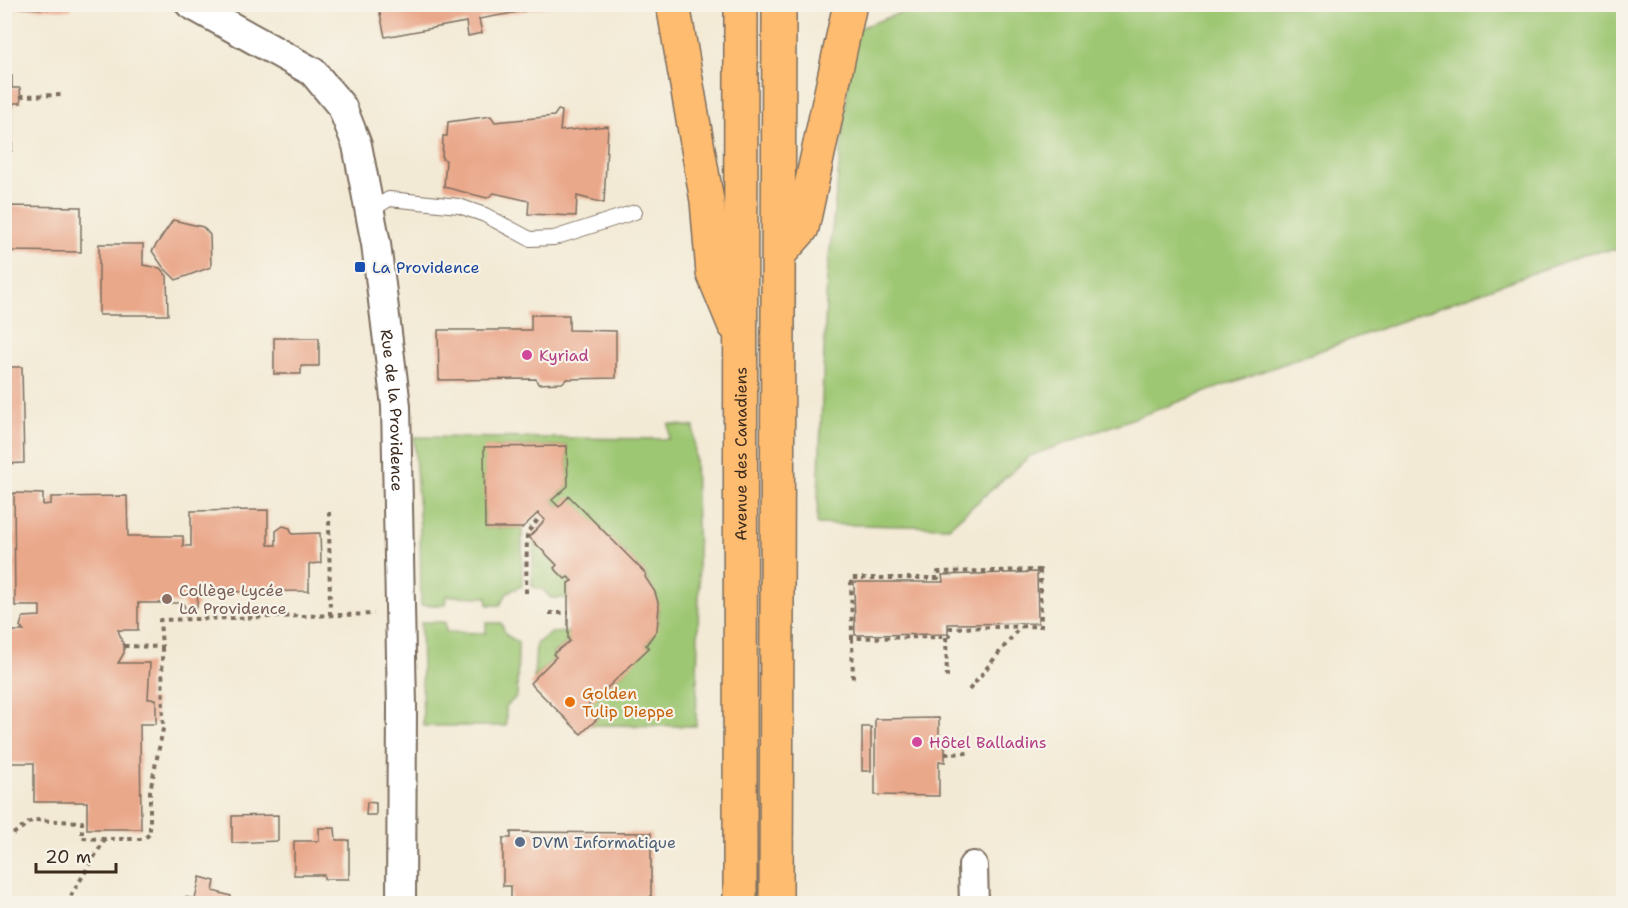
<svg xmlns="http://www.w3.org/2000/svg" width="1628" height="908" viewBox="0 0 1628 908" font-family="'Shantell Sans',sans-serif">
	<style>
		.green { fill: #9ec773; stroke: #6c7848; stroke-width: 1.5 }
		.building { fill: #eaa88b }
		.lines { fill: none; stroke-linecap: round; stroke-linejoin: round }
		.service-casing { stroke: #7b6d5e; stroke-width: 16 }
		.minor-casing { stroke: #7b6d5e; stroke-width: 32 }
		.primary-casing { stroke: #7b6d5e; stroke-width: 36 }
		.path { stroke: #7b6d5e; stroke-width: 4; stroke-dasharray: 4.5 4.5; stroke-linecap: butt }
		.service { stroke: #fff; stroke-width: 14 }
		.minor { stroke: #fff; stroke-width: 28 }
		.primary { stroke: #febc70; stroke-width: 33 }
		.transit-dot { fill: #1a4fb4; stroke: #f7f3e8; stroke-width: 2 }
		.hotel-dot { fill: #d1479c; stroke: #f7f3e8; stroke-width: 2 }
		.education-dot { fill: #8d6e63; stroke: #f7f3e8; stroke-width: 2 }
		.food-dot { fill: #e8710a; stroke: #f7f3e8; stroke-width: 2 }
		.service-dot { fill: #5c6f8a; stroke: #f7f3e8; stroke-width: 2 }
		.labels { text-anchor: middle; stroke-width: 4.5; stroke-linejoin: round; paint-order: stroke }
		.transit-label { font-size: 16px; fill: #164399; stroke: #f7f3e8; text-anchor: start }
		.hotel-label { font-size: 16px; fill: #b23c85; stroke: #f7f3e8; text-anchor: start }
		.street-label { font-size: 16px; fill: #3b2a1e; stroke: #f7f3e8 }
		.education-label { font-size: 16px; fill: #785e54; stroke: #f7f3e8; text-anchor: start }
		.food-label { font-size: 16px; fill: #c56008; stroke: #f7f3e8; text-anchor: start }
		.service-label { font-size: 16px; fill: #4e5e75; stroke: #f7f3e8; text-anchor: start }
	</style>
	<rect width="100%" height="100%" fill="#f7f3e8"/>
	<filter id="ink" filterUnits="userSpaceOnUse"><feTurbulence type="fractalNoise" baseFrequency=".0167" numOctaves="2"/><feDisplacementMap in="SourceGraphic" scale="12" xChannelSelector="R" yChannelSelector="G"/><feConvolveMatrix kernelMatrix="1 2 1 2 8 2 1 2 1" color-interpolation-filters="sRGB"/></filter>
	<filter id="wash" filterUnits="userSpaceOnUse"><feTurbulence type="fractalNoise" baseFrequency=".008" numOctaves="4" result="noise"/><feDisplacementMap in="SourceGraphic" scale="24" xChannelSelector="R" yChannelSelector="G"/><feGaussianBlur stdDeviation="1.35" result="paint"/><feColorMatrix in="noise" values="0 0 0 0 0 0 0 0 0 0 0 0 0 0 0 0 0 1.4 0 .05"/><feComposite in="paint" operator="in"/></filter>
	<g filter="url(#wash)">
		<rect width="100%" height="100%" fill="#f3ead5"/>
		<!-- green -->
		<path class="green" d="M924,4L1623,5V249L1591,252L1030,456L949,527L817,524L827,276L854,30Z
			M669,424L694,427L699,590L696,726L590,725L598,718L587,707L648,648L646,645C664,623 662,599 645,577L646,574L569,497L559,507L552,500L568,486L567,446L485,447V528H522V586L508,592L500,605H488L487,597L446,596L445,605H421L420,528L414,437L669,439Z
			M534,541L557,565L554,569L565,579L568,577L572,581L568,583V598H551L543,590L532,586Z
			M421,622H445L446,632L486,633V623H501L506,635L518,642L517,696L506,707V726H423Z
			M568,632L570,641L553,653L556,657L534,679L536,644L551,633Z"/>
		<g id="blocks">
			<!-- building -->
			<path class="building" d="M4,4H72L71,10L4,7Z
				M378,4H552V6L479,19L482,33L468,36L466,22L385,37Z
				M4,76H12V88H20L21,103H13L12,151H4Z
				M558,110L562,111L560,131L608,126L604,203L577,196L576,216L528,214L529,201L494,193L487,198L444,187L446,160L442,159L443,136H447L448,122L491,116L495,122L554,116Z
				M4,206L81,207V252L9,251V243H4Z
				M173,220L203,227L210,235L211,267L176,280L163,267L152,251Z
				M99,244H143V265L160,268L167,276L168,315H99Z
				M531,315H569V330L616,331V378L567,379L562,383L538,384L536,379L439,380L438,330H531Z
				M274,338H319V366H301V374H274Z
				M4,367H22L24,463L4,464Z
				M567,446L568,486L552,500L559,507L569,496L646,574L645,577L655,592L659,606L657,630L646,645L649,648L587,707L598,718L581,734L530,683L556,657L553,654L570,641L568,639V583L572,581L568,577L565,579L554,568L557,565L529,537L545,520L538,513L522,528H485L484,447Z
				M14,493L43,494V505L51,504V497L127,496L128,536H183V546H191V511L268,510V545H276V531L283,526L290,528L292,534L320,533L321,563L309,564V591L205,592L206,587H198L197,607L192,610H186L183,603H138V630H118L124,646V653L118,663H150L148,699H156V724H140L141,829H87V802H34V763H4L6,631H24L20,626L23,617L40,616V606H15Z
				M1037,572L1038,623L948,624V634L855,635L854,582H943L942,575Z
				M939,718V746H945V762L939,761V796L875,795V719Z
				M862,727H871V771H862Z
				M367,802L376,803V815H366Z
				M278,815V841L232,843V816Z
				M319,828H335L336,840H349V879H324V875H294V841H319Z
				M511,832L651,833V904H511V886H503V838H511Z
				M200,877L215,881L213,891L231,896L229,904H183L185,897L195,899Z"/>
		</g>
	</g>
	<g filter="url(#ink)">
		<use href="#blocks" fill-opacity="0" stroke="#7b6d5e" stroke-width="1.5"/>
		<g class="lines">
			<defs>
				<path id="service" d="M370,211L389,199L459,206L485,215L530,239L554,238L635,212"/>
				<g id="minor">
					<path id="s1" d="M190,4L313,72L342,107L357,145L376,244L396,406L402,706L401,904"/>
					<path d="M973,866L974,904"/>
				</g>
				<g id="primary">
					<path d="M673,4L707,201L713,273L734,324"/>
					<path d="M779,254L802,228L850,4"/>
					<path id="s2" d="M740,904L741,4"/>
					<path d="M776,904L779,4"/>
				</g>
			</defs>
			<!-- service casing -->
			<use href="#service" class="service-casing"/>
			<!-- minor casing -->
			<use href="#minor" class="minor-casing"/>
			<!-- primary casing -->
			<use href="#primary" class="primary-casing"/>
			<!-- path -->
			<path class="path" d="M20,96L63,95
				M329,512L330,615
				M1040,570L1041,626L950,628V636L946,637L852,638L851,578H938V572Z
				M526,593L527,533L541,516
				M549,613H569
				M4,629L6,631
				M946,637L947,678
				M852,638L853,680
				M124,646L162,647L160,620L374,614
				M969,690L1020,627
				M945,754L970,753
				M4,834H13L33,820L82,822V838L104,839
				M66,904L105,839H143L150,834V791L163,729L162,647"/>
			<!-- service -->
			<use href="#service" class="service"/>
			<!-- minor -->
			<use href="#minor" class="minor"/>
			<!-- primary -->
			<use href="#primary" class="primary"/>
		</g>
	</g>
	<!-- markers -->
	<rect class="transit-dot" x="354" y="261" width="12" height="12" rx="3"/>
	<g class="hotel-dot">
		<circle cx="527" cy="355" r="6"/>
		<circle cx="917" cy="742" r="6"/>
	</g>
	<circle class="education-dot" cx="167" cy="599" r="6"/>
	<circle class="food-dot" cx="570" cy="702" r="6"/>
	<circle class="service-dot" cx="520" cy="842" r="6"/>
	<g class="labels">
		<!-- transit labels -->
		<g class="transit-label">
			<text x="372" y="273">La Providence</text>
		</g>
		<!-- hotel labels -->
		<g class="hotel-label">
			<text x="539" y="361">Kyriad</text>
			<text x="929" y="748">Hôtel Balladins</text>
		</g>
		<!-- street labels -->
		<g class="street-label">
			<text dy="6" stroke="none"><textPath href="#s1" startOffset="495">Rue de la Providence</textPath></text>
			<text dy="6" stroke="none"><textPath href="#s2" startOffset="450">Avenue des Canadiens</textPath></text>
		</g>
		<!-- education labels -->
		<g class="education-label">
			<text x="179" y="596">Collège Lycée<tspan x="179" dy="18">La Providence</tspan></text>
		</g>
		<!-- food labels -->
		<g class="food-label">
			<text x="582" y="699">Golden<tspan x="582" dy="18">Tulip Dieppe</tspan></text>
		</g>
		<!-- service labels -->
		<g class="service-label">
			<text x="532" y="848">DVM Informatique</text>
		</g>
	</g>
	<!-- margin -->
	<rect width="1628" height="908" fill="none" stroke="#f7f3e8" stroke-width="24"/>
	<!-- scale -->
	<path d="M36 863v9h80v-9" fill="none" stroke="#3b2a1e" stroke-width="3"/>
	<text x="45" y="863" font-size="18" fill="#3b2a1e" stroke="#f7f3e8" stroke-width="4.5" paint-order="stroke">20 m</text>
</svg>
